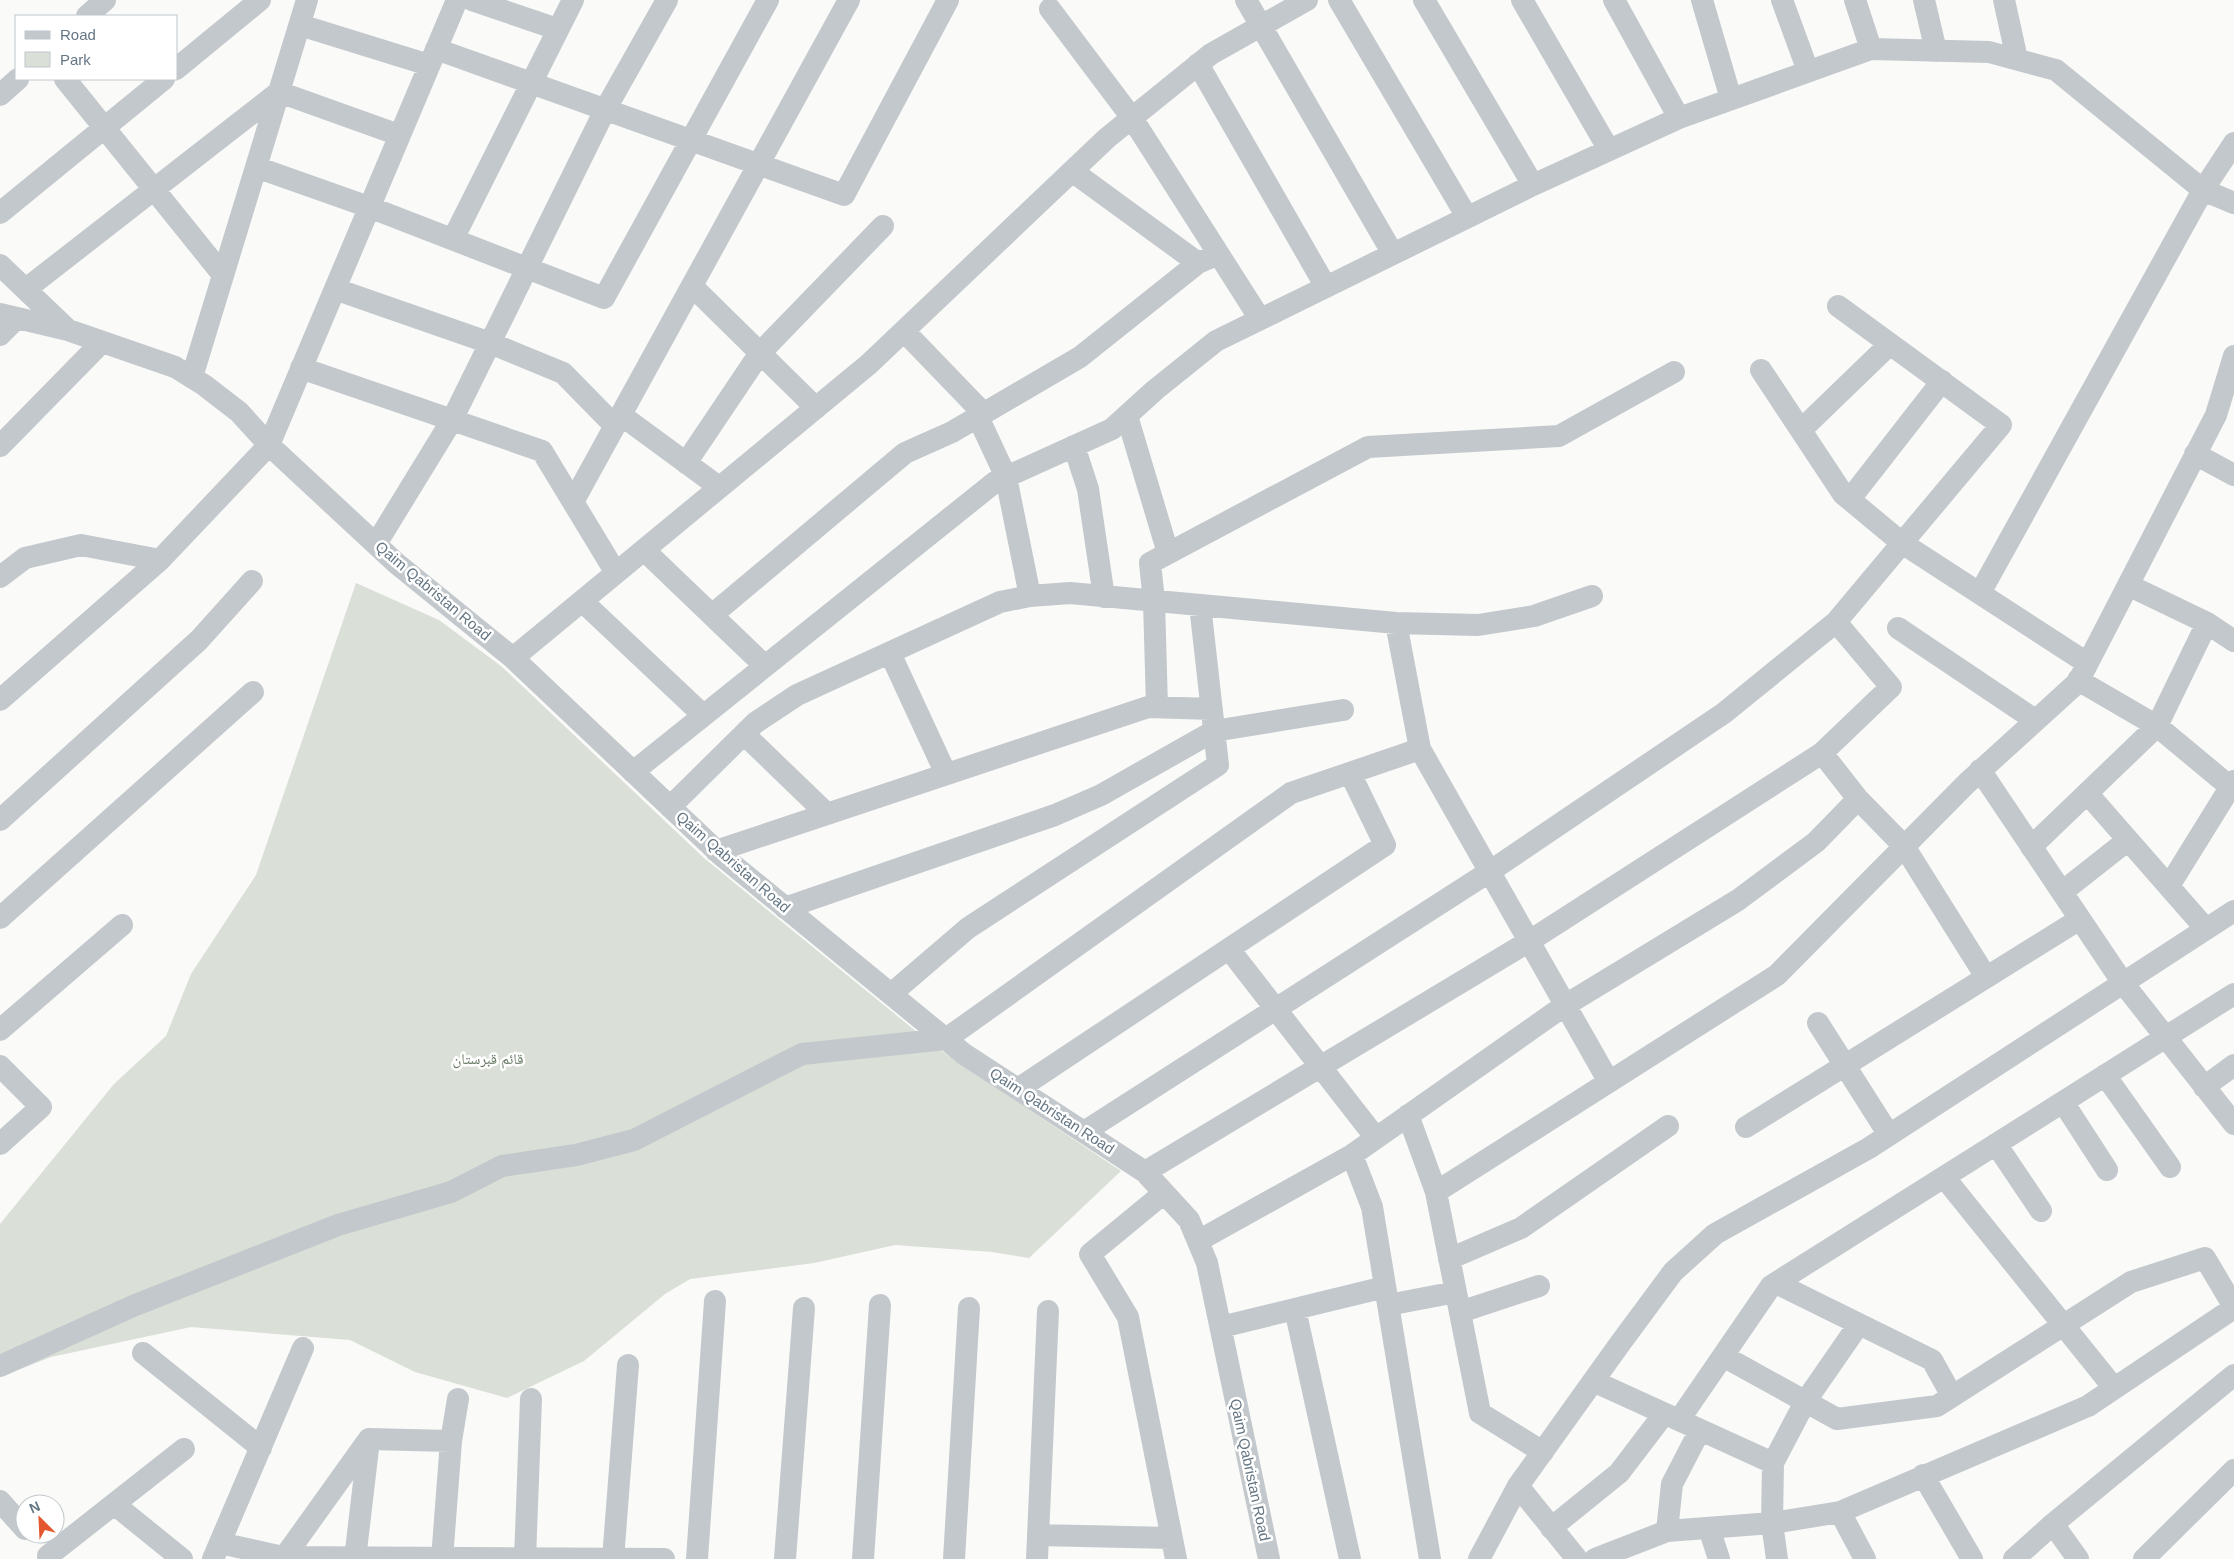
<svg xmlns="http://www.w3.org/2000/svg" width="2234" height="1559" viewBox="0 0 2234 1559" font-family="Helvetica,'Noto Naskh Arabic',sans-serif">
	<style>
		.green { fill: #dadfd7 }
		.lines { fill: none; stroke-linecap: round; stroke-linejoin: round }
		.minor { stroke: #c3c8cc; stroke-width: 22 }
		.labels { text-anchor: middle; stroke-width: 5; stroke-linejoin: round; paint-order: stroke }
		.street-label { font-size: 15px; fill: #657683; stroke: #fff }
		.park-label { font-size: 15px; fill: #687a64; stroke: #fff }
	</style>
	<rect width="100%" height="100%" fill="#fafaf8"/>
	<!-- green -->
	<path class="green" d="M356,583L439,620L501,666L704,858L934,1046L1121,1171L1029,1258L992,1252L895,1245L814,1263L690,1279L665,1294L584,1361L507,1398L415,1372L350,1340L191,1327L51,1357L0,1377V1224L114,1084L166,1036L191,974L256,875Z"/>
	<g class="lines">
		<!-- minor -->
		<path class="minor" d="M472,0L557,29
			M1246,0L1393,254
			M1339,0L1467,217
			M1424,0L1533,185
			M1522,0L1609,150
			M1614,0L1679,118
			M1702,0L1731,99
			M1782,0L1808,71
			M1855,0L1871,49
			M1924,0L1936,51
			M2004,0L2017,59
			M1050,9L1132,118L1260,319
			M87,16L105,0
			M300,25L429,65
			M436,49L844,195L948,0
			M176,69L260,0
			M65,79L223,275
			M0,95L18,79
			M256,167L369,207L604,298L768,0
			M1072,171L1198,263L1212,257
			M0,213L164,79
			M453,239L573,0
			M0,265L68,330
			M692,286L816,408
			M1326,287L1533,185L1679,118L1871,49L1989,52L2056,70L2203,190L2234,203
			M26,289L279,92L399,135
			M335,289L490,343L563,373L615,426
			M0,314L68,330L175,367L204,385L239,412L269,445L396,563L513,658L721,855L964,1054L1145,1172L1189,1220L1207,1263L1269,1559
			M904,331L984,414
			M0,335L17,318
			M301,368L542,451L616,573
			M1761,370L1843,494L1902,543L2087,663
			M192,377L307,0
			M621,415L719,487
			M1127,416L1168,553
			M978,417L1006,477L1030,596
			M1801,430L1890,344
			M0,446L102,342
			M1074,446L1088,489L1104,597
			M2195,454L2234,475
			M686,463L760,353L883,226
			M1850,499L1942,381
			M573,502L849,0
			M376,544L452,420L605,110L667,0
			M644,550L765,666
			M0,577L25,558L81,545L160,560
			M2128,585L2207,623L2234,641
			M1980,593L2203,190L2234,143
			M582,601L703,715
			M712,615L905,453L952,432L1080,357L1198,263
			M1396,623L1420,749L1609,1082
			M1898,628L2035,720
			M890,653L946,774
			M513,658L869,364L1107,138L1211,54L1307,0
			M2078,680L2157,726L2234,790
			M0,700L160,560L269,445L457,0
			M1157,707L1154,601L1150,563L1368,447L1559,436L1674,372
			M744,734L827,814
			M1822,753L1858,799L1904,846L1986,977
			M1980,770L2123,983L2234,1124
			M633,772L995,482L1112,429L1155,390L1216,341L1326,287L1198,64
			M2087,793L2206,929
			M670,807L755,723L797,695L1000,602L1030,596L1070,593L1396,623L1478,625L1534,616L1592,596
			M0,820L199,640L252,581
			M2031,847L2157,726L2207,623
			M716,851L1148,707L1212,709
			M2169,886L2234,781
			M2062,892L2128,840
			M785,908L1055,815L1101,795L1214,731L1343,710
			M0,918L253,692
			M1229,949L1376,1138
			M891,994L968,928L1218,765L1200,605
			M1818,1023L1889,1135
			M0,1030L122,925
			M0,1066L41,1107L0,1144
			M2105,1075L2170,1167
			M2204,1087L2234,1065
			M1018,1089L1385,845L1350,773
			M2063,1102L2107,1170
			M1408,1115L1436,1192L1480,1413L1543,1452
			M1746,1127L2080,919
			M1084,1132L1489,872L1724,713L1836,622L2001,425L1838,306
			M1996,1144L2041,1211
			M1352,1155L1372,1207L1430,1559
			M1145,1172L1528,942L1822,753L1891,687L1836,622
			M1944,1177L2114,1388
			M1436,1192L1777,975L1967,783L2078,682L2216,415L2234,356
			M1164,1193L1090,1254L1128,1317L1176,1559
			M1198,1241L1352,1155L1564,1006L1738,900L1816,842L1858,799
			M1449,1259L1521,1228L1668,1126
			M1776,1283L1932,1360L1952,1396
			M1388,1305L1456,1292
			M1295,1309L1350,1559
			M1460,1312L1539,1286
			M1221,1327L1385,1287
			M143,1353L261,1448
			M1723,1356L1837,1419L1937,1406L2131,1282L2205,1258L2234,1307
			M0,1366L133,1306L338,1225L451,1192L502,1166L576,1155L634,1140L802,1054L946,1039L1291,793L1420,749
			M1593,1381L1773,1463L1772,1523L1777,1559
			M1679,1420L1771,1286L2234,994
			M1773,1463L1805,1402L1859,1324
			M1923,1475L1972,1559
			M1518,1486L1577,1559
			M0,1501L25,1529
			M114,1504L182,1559
			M1840,1512L1865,1559
			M2053,1524L2078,1559
			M1551,1528L1619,1473L1664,1414
			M1709,1528L1719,1559
			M1667,1531L1672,1484L1700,1430
			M1038,1535L1172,1538
			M220,1543L283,1557L664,1559
			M48,1556L184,1449
			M213,1559L303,1348
			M283,1559L369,1439L451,1441
			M355,1559L369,1440
			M442,1559L451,1441L458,1399
			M525,1559L531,1399
			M613,1559L628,1365
			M697,1559L715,1301
			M785,1559L804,1308
			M863,1559L880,1305
			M954,1559L969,1308
			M1037,1559L1048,1311
			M1479,1559L1518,1486L1619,1345L1673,1272L1715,1234L1869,1148L2234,911
			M1595,1559L1667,1531L1772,1523L1840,1512L2088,1406L2234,1308
			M2014,1559L2053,1524L2234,1375
			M2144,1559L2234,1470"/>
	</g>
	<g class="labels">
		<!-- street labels -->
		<g class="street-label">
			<text transform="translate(433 591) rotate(40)" y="5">Qaim Qabristan Road</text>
			<text transform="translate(733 862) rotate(41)" y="5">Qaim Qabristan Road</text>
			<text transform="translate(1052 1111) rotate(33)" y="5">Qaim Qabristan Road</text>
			<text transform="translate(1250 1470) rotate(78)" y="5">Qaim Qabristan Road</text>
		</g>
		<!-- park labels -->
		<g class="park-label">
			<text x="488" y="1064">قائم قبرستان</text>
		</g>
	</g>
	<!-- legend -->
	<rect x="15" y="15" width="162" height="65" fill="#ffffff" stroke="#c1c8cd"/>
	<rect x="25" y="31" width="25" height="8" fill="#c3c8cc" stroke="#c1c8cd"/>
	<text x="60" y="40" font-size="15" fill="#657683">Road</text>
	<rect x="25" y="52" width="25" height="15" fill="#dadfd7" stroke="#c1c8cd"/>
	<text x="60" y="65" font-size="15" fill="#657683">Park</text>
	<!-- north arrow -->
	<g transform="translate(40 1519) rotate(336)"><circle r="24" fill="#ffffff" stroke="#c1c8cd"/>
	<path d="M0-4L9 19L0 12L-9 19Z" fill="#e4572e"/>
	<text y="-8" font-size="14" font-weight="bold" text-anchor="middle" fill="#657683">N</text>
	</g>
</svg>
